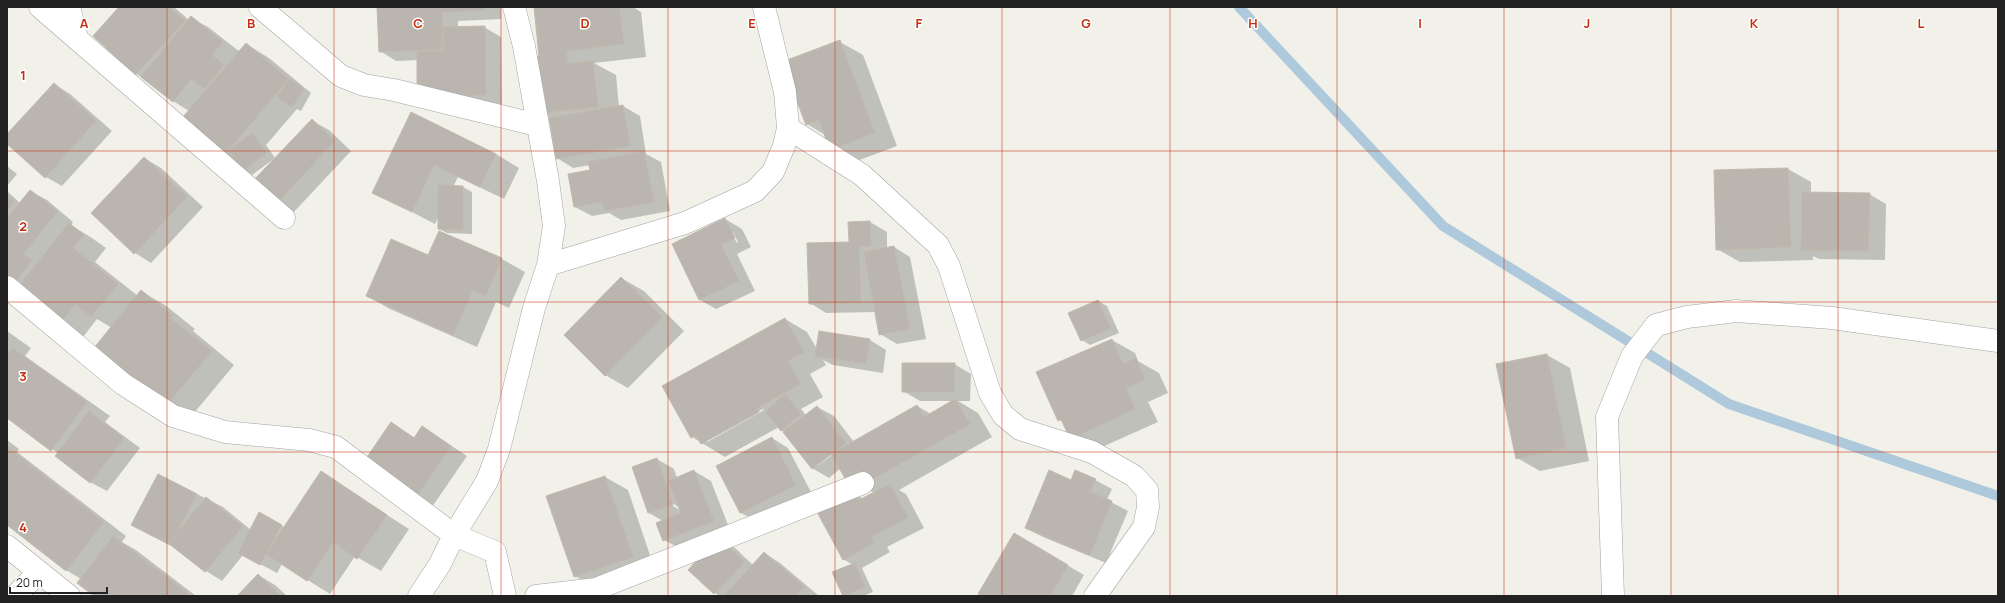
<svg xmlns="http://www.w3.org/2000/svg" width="2005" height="603" viewBox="0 0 2005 603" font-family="Manrope,sans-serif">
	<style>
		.shadow { fill: #0003; fill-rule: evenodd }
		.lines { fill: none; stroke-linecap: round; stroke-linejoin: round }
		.stream { stroke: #adc9db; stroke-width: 10 }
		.building { fill: #bab6af; stroke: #c2b9ac }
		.minor-casing { stroke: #a3a3a3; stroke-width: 23 }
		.minor { stroke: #fff; stroke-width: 22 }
		.grid { fill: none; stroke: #c32f10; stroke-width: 1; stroke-opacity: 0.55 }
		.grid-label { font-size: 13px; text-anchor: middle; font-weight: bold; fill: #c32f10; stroke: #fff; stroke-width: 3; stroke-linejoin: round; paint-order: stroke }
	</style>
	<rect width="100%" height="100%" fill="#f1f0e9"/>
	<!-- shadow -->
	<path class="shadow" d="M120,7H174L189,20L191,18L208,27L240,52L246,44L269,58L311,93L301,111L297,109L266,145L275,158L252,175L245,170L242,173L189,111L173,101L148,81L136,74L94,36Z
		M378,7H501V19L458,21V27H484L501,37L502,104L435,105L418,60L396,61L380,51Z
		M545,7H633L641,12L646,57L594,63L616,75L619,107L623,106L640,116L646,154L661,162L670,211L621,220L609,213L592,216L575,207L591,170L590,165L573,168L557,158L550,118L540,113V57Z
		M840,42L863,55L897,146L854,162L825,135L807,124Z
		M54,84L70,94L112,131L62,186L46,177L7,143V136Z
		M411,114L496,154L519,168L504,199L458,177L453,187H463L472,192V234L447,233L439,229V216L435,224L373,192Z
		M312,121L329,130L351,151L292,214L275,204Z
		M144,158L161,168L203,207L151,263L135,253Z
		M7,166L17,174L7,186Z
		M1788,169L1811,182V193L1869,194L1886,204L1885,260L1819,259L1813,256V260L1740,262L1717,249L1715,171Z
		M7,191L20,203L30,191L47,200L73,222L71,225L92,238L106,248L95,262L138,296L142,292L165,305L195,329L193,331L234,365L184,425L112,328L97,319L80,341L21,284L7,274Z
		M725,219L742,229L751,247L737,254L755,291L716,309L700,300L673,244ZM731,232H733L738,242L737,243Z
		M870,222L887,232V249L894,247L910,257L926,339L897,344L880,334L876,312L826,313L810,303L850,242Z
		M440,232L502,259L525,272L509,308L496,302L477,347L390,309L367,296L429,256Z
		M621,278L644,291L684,331L628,388L605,375Z
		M1098,301L1107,306L1119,333L1090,345L1082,340Z
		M785,319L807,332L817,349L820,332L870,340L886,350L883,373L833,365L823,360L826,365L810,374L823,397L801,409L806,415L817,407L834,416L854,442L917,406L931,414L953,401H920L903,391L954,364L971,374L970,401H958L978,413L992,437L899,490L906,494L924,528L887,547L890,552L862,568L873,592L863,596H844L853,565L843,559L855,494L864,499L875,493L847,479L841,468L829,478L812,468L779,427L725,457L692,437ZM763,409L764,410L707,442V440ZM835,450L836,452L817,466V464Z
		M7,331L31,348L25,356L110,416L105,422L140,448L107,491L90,482L58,453L7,417Z
		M1112,340L1135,353L1138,361L1159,373L1168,393L1148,402L1158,422L1093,451L1070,438L1064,423L1059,420Z
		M1547,355L1570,368L1589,461L1540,471L1517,458Z
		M391,423L415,438L423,427L467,456L432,507L415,498Z
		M772,438L788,448L812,494L758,522L741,513L717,466Z
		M7,440L19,449L17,452L126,536L122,542L136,550L196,596H95L81,579L66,570L7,524Z
		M657,459L674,469L677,478L694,471L711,481L730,530L681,549L664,540L663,521L649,513ZM669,501L680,508V510L668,503Z
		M321,473L409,529L381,571L355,556L330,594L282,564L277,573L243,555L222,581L206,571L176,547L159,475L223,507L251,530L264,557L282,526L285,527Z
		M605,477L628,490L655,570L598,589L575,576Z
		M1095,480L1112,489L1107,500L1128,511L1106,563L1043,537L1026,528L1072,481Z
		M1014,534L1084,575L1072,596H984Z
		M718,539L735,548L753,565L764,553L780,563L819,596H719L689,570Z
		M258,575L275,585L287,596H238Z"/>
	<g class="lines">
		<!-- stream -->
		<path class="stream" d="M1239,7L1443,226L1729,404L1998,496"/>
	</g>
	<!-- building -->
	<path class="building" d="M119,7H169L185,21L135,75L93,36Z
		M377,7H485V10L442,12L444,49L379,52Z
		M534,7H619L624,44L566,51L568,64L593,61L598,107L539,113L533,57L539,56Z
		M191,16L223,42L212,55L224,65L204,89L191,79L173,102L141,77Z
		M485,26L486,95L417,96V51H442V27Z
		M840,40L875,133L830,150L819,120L806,125L782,62Z
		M246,43L289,79L219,161L177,124Z
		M289,79L304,89L292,107L277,97Z
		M54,83L96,121L45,178L7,144V134Z
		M623,105L630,146L556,159L549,118Z
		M411,112L496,154L480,187L434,165L412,212L372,193Z
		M312,119L335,141L275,205L251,183Z
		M252,133L267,153L243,171L228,151Z
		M644,151L654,202L604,211L602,202L574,207L568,174L590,170L588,162Z
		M144,157L187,197L134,254L91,213Z
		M1788,168L1791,247L1716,250L1714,170Z
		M438,185L463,186V230L438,229Z
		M30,190L58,211L23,254L32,260L15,282L7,275V218Z
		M1802,192L1870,193L1868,251L1801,250Z
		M7,196L14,202L7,210Z
		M725,218L735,238L721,245L739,281L699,300L672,244Z
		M870,221L871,246H859L861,303L809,304L807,243L849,242L848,222Z
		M69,223L84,235L73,248L118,284L91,317L76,304L56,328L13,293Z
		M439,231L502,258L486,296L473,290L453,335L366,296L391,239L428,255Z
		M894,246L910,329L879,335L864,252Z
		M621,277L662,317L605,376L564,335Z
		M141,290L172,315L170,318L212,351L161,412L89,354Z
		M1098,300L1111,328L1081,341L1068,313Z
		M785,318L804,352L788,361L801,384L757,408L759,412L701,444L696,435L691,438L662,386Z
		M819,331L870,339L866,364L815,356Z
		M1112,339L1123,364L1136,358L1145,380L1126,388L1135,409L1070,439L1061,419L1058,421L1036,372Z
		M13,348L87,402L51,451L7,418V356Z
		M1547,354L1566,448L1516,459L1496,364Z
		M902,363H955L954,392H902Z
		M785,394L801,414L781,431L765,412Z
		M955,399L970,424L861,486L846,480L831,454L917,405L924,417Z
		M817,406L846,443L812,469L783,432Z
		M89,411L124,438L90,483L55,456Z
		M391,422L414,438L422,426L451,446L415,499L363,463Z
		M772,437L796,485L740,513L716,466Z
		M7,447L104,522L66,571L7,525Z
		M657,458L673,505L648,513L632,467Z
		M694,470L714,521L663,541L656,523L681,513L668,481Z
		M1049,470L1071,480L1075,470L1096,479L1090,492L1112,501L1090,555L1025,528Z
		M321,471L387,515L357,559L333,542L307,581L266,554Z
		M158,474L197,494L170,545L131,525Z
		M605,476L633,557L574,577L546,496Z
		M890,484L908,518L871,537L874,543L843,560L817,512L855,492L859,500Z
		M206,497L243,526L205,572L168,543Z
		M259,512L282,525L260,565L238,553Z
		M1014,533L1068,565L1050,596H982L978,594Z
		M113,536L188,593L185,596H94L77,583Z
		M718,537L745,562L714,594L688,570Z
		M764,552L804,587L795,596H724Z
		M855,563L865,587L843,596L832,572Z
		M258,574L281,596H237Z"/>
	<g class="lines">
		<defs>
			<path id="minor" d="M40,7L284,218
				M69,7L77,38
				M260,7L341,76L364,85L394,90L537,125
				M788,128L862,175L938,245L949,266L990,393L1003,415L1020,429L1092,452L1134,476L1147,490L1148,507L1144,527L1095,596
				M548,265L685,223L755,191L773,172L784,146L788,128L785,92L764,7
				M7,287L123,384L173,416L225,432L309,440L336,447L454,535L495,552L505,596
				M7,546L69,596
				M15,596L39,572
				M419,596L440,564L454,535L487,481L499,449L534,308L548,265L554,226L548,181L524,46L514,7
				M536,596L596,589L863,483
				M1613,596L1607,417L1632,356L1656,325L1687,317L1736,311L1832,318L1998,341"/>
		</defs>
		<!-- minor casing -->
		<use href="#minor" class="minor-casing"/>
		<!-- minor -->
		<use href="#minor" class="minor"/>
	</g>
	<!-- grid -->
	<path class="grid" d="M167,7V596M334,7V596M501,7V596M668,7V596M835,7V596M1002,7V596M1170,7V596M1337,7V596M1504,7V596M1671,7V596M1838,7V596M7,151H1998M7,302H1998M7,452H1998"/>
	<g class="grid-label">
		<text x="84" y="28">A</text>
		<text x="251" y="28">B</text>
		<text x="418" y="28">C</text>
		<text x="585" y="28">D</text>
		<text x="752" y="28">E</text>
		<text x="919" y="28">F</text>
		<text x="1086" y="28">G</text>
		<text x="1253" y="28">H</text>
		<text x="1420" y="28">I</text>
		<text x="1587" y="28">J</text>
		<text x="1754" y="28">K</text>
		<text x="1921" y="28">L</text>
		<text x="23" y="80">1</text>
		<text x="23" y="231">2</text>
		<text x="23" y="381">3</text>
		<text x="23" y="532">4</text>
	</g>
	<!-- border -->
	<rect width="2005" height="603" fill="none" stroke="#222222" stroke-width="16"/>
	<!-- scale -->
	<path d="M10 587v6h97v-6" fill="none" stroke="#222222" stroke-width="2"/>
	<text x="16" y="587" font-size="12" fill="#222222" stroke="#ffffff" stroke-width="3" paint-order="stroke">20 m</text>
</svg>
